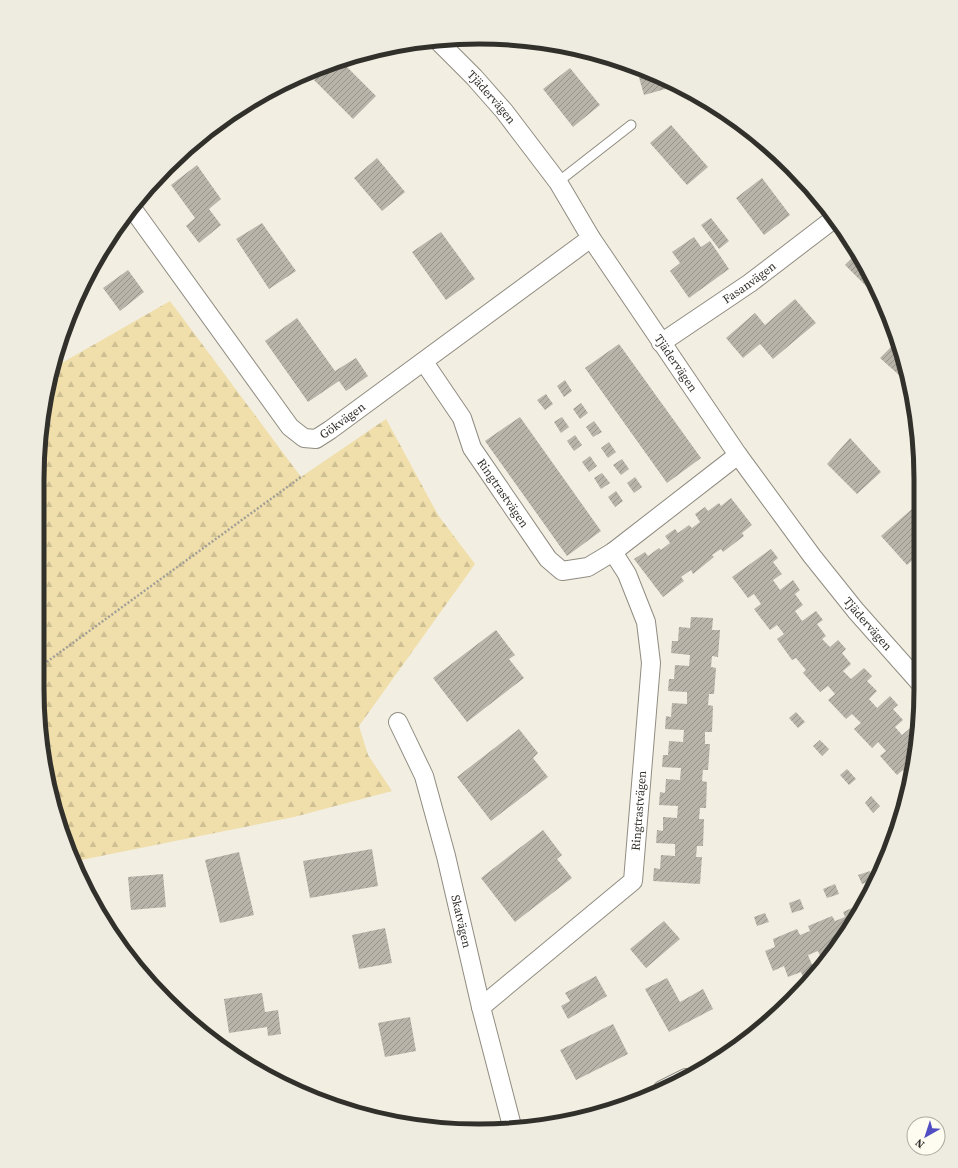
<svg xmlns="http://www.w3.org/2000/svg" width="958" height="1168" viewBox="0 0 958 1168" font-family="'Source Serif 4',serif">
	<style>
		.forest { fill: url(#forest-firs) }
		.building { fill: url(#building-hatch) }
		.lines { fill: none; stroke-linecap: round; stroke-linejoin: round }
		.service-casing { stroke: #908c81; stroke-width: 11 }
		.minor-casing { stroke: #908c81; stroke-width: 20 }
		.path { stroke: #a29f96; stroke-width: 2.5; stroke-dasharray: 2 2; stroke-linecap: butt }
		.service { stroke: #fff; stroke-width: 9 }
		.minor { stroke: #fff; stroke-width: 18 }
		.labels { text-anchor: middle; stroke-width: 3.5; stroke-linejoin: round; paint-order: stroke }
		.street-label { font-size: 12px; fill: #32302b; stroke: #fefbf1 }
		.rim { fill: none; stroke: #32302b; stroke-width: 5 }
	</style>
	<defs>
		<pattern id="forest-firs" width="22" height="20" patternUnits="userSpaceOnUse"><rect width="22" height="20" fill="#f0dfab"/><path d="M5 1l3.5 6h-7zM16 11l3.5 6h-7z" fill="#cec093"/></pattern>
		<pattern id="building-hatch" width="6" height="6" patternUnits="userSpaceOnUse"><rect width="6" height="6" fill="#b8b4a9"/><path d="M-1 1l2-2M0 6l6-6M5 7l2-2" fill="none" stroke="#96938a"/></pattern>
	</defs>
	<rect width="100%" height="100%" fill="#f2eee2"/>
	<!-- forest -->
	<path class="forest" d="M170,301L301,477L386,419L438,515L475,564L359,726L368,755L392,791L294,817L76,861L52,803L37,689L38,450L46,393L53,368Z"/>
	<!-- building -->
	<path class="building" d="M341,61L376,96L353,119L314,80L329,66Z
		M636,67L676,85V86L644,95Z
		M570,68L600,105L573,127L543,89Z
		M671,125L708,167L687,185L650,143Z
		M377,158L405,192L382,211L354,178Z
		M197,165L221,199L209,209L221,225L199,243L186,226L195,218L171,185Z
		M762,178L790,215L764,235L736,198Z
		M711,218L729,241L719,249L701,225Z
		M262,223L296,271L269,289L236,239Z
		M441,232L475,279L446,300L412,252Z
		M694,237L701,247L710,241L729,269L689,298L670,271L680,263L672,252Z
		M857,253L876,284V286L871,291L845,265Z
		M128,270L144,292L120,311L103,288Z
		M795,299L816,323L773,359L760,344L743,358L726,338L755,313L765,325Z
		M297,318L335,371L356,358L368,376L346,391L339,381L308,402L265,341Z
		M897,341L907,369L900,376L880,358Z
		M619,344L701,458L667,483L585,368Z
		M565,380L572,391L564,397L557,386Z
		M546,394L553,404L545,410L537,400Z
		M581,403L588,413L580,419L573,409Z
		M520,417L601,531L567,556L485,441Z
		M562,417L569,427L561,433L554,422Z
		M594,421L602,432L593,437L586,427Z
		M575,435L582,445L574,451L567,441Z
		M850,438L881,472L857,494L827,464Z
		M609,442L616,452L608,458L601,448Z
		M590,456L597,466L589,472L582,462Z
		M622,459L629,469L621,475L613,465Z
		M602,473L610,483L601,489L594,478Z
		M635,477L642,487L634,493L627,483Z
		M616,491L623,501L615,507L608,497Z
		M731,498L752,525L742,533L744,536L723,552L721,549L712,555L714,557L693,574L691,570L681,577L684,581L663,597L634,559L645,552L648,556L659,548L661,550L670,543L665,536L675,529L678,533L689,525L692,528L700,522L695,514L705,507L708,511L719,503L721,506Z
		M913,508L920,516V553L907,565L881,536Z
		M771,549L778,558L773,562L782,574L773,580L780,590L793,580L800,590L795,594L803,605L795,611L802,621L816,611L823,620L817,624L826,636L822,639L830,647L838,640L846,649L842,653L851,664L843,671L851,679L864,668L872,676L867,681L877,691L869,699L877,708L890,696L898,705L893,709L903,720L895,727L902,735L915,724L919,727L910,777L903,770L897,775L880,756L886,751L878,742L872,748L854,729L861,723L852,714L846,719L828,700L835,694L828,686L820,692L803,673L806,670L796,658L792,660L777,639L784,634L777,625L770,630L754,609L761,604L754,594L748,598L732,577Z
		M691,617L713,618L712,630H720L718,657L712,656L711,667L716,668L714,694H709L708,705L713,706L712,732H705V744H710L708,770H703L702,781L707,782L706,808H700L699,819H704L703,846H697L696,857H702L700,884L653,881L654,868L660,869L661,855L675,856V844L656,843L657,830L663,831V817L677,818L678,806L659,805L660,792L665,793L666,779L680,780L681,768L662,767L663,755H668L669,741L683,742L684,730L665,729L666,716L671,717L672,703L687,704V692L668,691L669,679H674L675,665L689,666L690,655L671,653L672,641H678L679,627L690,628Z
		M496,630L515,655L509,659L524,678L467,722L433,678Z
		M796,712L805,722L798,728L789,718Z
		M519,729L538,753L533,758L548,777L491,821L457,777Z
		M820,740L829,749L822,756L813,746Z
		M847,769L856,779L849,785L840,775Z
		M871,796L880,806L873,813L865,803Z
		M895,821L898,825L894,835L888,828Z
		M543,830L562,855L557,859L572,878L515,922L481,878Z
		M372,849L378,886L310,898L303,861Z
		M239,852L254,915L220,923L205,860Z
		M870,871L873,880L862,884L858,875Z
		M163,874L166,907L131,910L128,877Z
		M835,884L839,894L827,898L823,889Z
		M800,899L804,909L792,913L789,903Z
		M863,903L823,963L818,951L808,955L815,972L803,977L801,972L788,977L784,966L773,971L765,951L775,947L773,939L797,929L800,935L810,931L808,926L832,916L835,921L845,917L843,912Z
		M765,913L769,922L757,926L754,917Z
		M664,921L680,939L646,968L630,949Z
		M385,928L392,963L359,969L352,935Z
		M596,976L607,996L568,1019L561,1006L570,1001L565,993Z
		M667,978L680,1002L703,989L713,1009L669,1032L645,989Z
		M262,993L265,1012L278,1010L281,1034L268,1036L267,1027L229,1033L224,999Z
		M410,1017L416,1051L385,1057L378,1023Z
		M613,1024L628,1054L576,1080L560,1050Z"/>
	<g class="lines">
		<defs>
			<path id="service" d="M558,182L631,125"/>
			<g id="minor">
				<path id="s1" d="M437,40L474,77L504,111L558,182L591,238L738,455L812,556L856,611L920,683"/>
				<path id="s2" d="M132,208L290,427L304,438L316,439L330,430L591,238"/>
				<path id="s3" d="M661,343L750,283L835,218"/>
				<path id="s4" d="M424,362L462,418L472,448L548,559L562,571L588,567L613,552L738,455"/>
				<path id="s5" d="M398,722L424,776L446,856L481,1007L512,1126"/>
				<path id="s6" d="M481,1007L633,881L651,663L646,622L627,574L613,552"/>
				<path d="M662,1090L686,1078"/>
			</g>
		</defs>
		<!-- service casing -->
		<use href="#service" class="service-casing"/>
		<!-- minor casing -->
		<use href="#minor" class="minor-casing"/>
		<!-- path -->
		<path class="path" d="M37,669L301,477"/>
		<!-- service -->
		<use href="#service" class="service"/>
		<!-- minor -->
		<use href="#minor" class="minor"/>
	</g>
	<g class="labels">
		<!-- street labels -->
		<g class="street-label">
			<text dy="4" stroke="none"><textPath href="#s1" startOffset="79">Tjädervägen</textPath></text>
			<text dy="4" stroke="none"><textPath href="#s3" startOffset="107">Fasanvägen</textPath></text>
			<text dy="4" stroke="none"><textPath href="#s1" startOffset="403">Tjädervägen</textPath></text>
			<text dy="4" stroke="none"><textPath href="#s2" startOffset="332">Gökvägen</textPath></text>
			<text dy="4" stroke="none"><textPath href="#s4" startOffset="154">Ringtrastvägen</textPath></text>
			<text dy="4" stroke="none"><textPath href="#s1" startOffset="727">Tjädervägen</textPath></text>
			<text dy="4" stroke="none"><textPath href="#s6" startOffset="268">Ringtrastvägen</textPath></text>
			<text dy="4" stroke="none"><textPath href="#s5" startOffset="210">Skatvägen</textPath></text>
		</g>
	</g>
	<!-- crop -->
	<path d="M0 0H958V1168H0ZM479 44H479A435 435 0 0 1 914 479V689A435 435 0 0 1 479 1124H479A435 435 0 0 1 44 689V479A435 435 0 0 1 479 44Z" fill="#eeebe1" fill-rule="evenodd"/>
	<path class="rim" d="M479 44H479A435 435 0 0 1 914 479V689A435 435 0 0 1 479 1124H479A435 435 0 0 1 44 689V479A435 435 0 0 1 479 44Z"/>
	<!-- north arrow -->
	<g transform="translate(926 1136) rotate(219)"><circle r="19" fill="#fefbf1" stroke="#acaaa2"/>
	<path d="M0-3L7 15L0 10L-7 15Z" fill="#514dc3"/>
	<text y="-6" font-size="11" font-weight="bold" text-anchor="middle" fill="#32302b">N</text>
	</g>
</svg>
